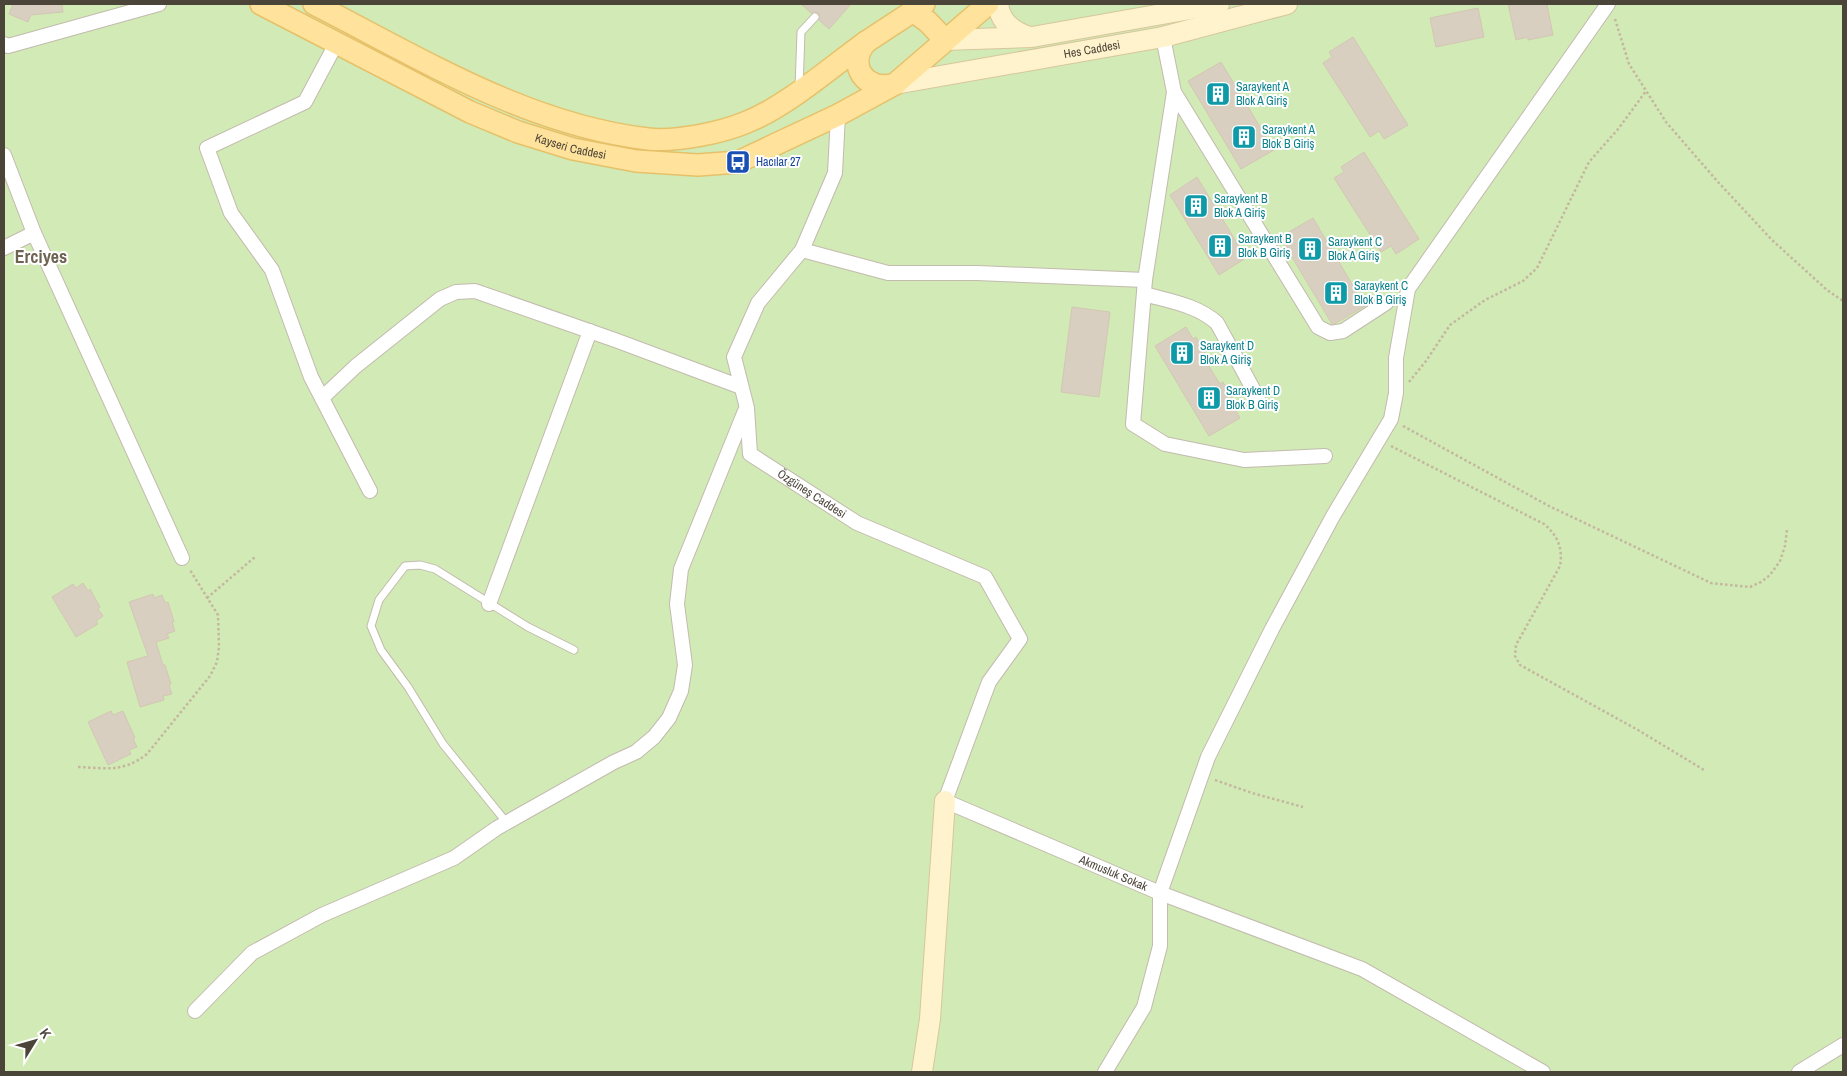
<svg xmlns="http://www.w3.org/2000/svg" width="1847" height="1076" viewBox="0 0 1847 1076" font-family="'Archivo Narrow',sans-serif">
	<style>
		.green { fill: #d2eab5 }
		.building { fill: #d8cfc1; stroke: #d3c7b4 }
		.lines { fill: none; stroke-linecap: round; stroke-linejoin: round }
		.lane-casing { stroke: #c2bbae; stroke-width: 9 }
		.street-casing { stroke: #c2bbae; stroke-width: 16 }
		.secondary-casing { stroke: #d6c79b; stroke-width: 22 }
		.primary-casing { stroke: #e6c16a; stroke-width: 24 }
		.path { stroke: #c4b79f; stroke-width: 2.5; stroke-dasharray: 2.5 2.5; stroke-linecap: butt }
		.lane { stroke: #fff; stroke-width: 7 }
		.street { stroke: #fff; stroke-width: 14 }
		.secondary { stroke: #fff3cd; stroke-width: 20 }
		.primary { stroke: #ffe39c; stroke-width: 21 }
		.labels { text-anchor: middle; stroke-width: 4; stroke-linejoin: round; paint-order: stroke }
		.street-label { font-size: 12px; fill: #4b4439; stroke: #fff }
		.culture-label { font-size: 12px; fill: #0d838f; stroke: #fff; text-anchor: start }
		.transit-label { font-size: 12px; fill: #164399; stroke: #fff; text-anchor: start }
		.district-label { font-size: 18px; font-weight: bold; fill: #6e6250; stroke: #fff }
	</style>
	<rect width="100%" height="100%" fill="#f6f3ec"/>
	<!-- green -->
	<path class="green" d="M4,4H1843V1072H4Z"/>
	<!-- building -->
	<path class="building" d="M13,4H62L63,12L31,15L28,22L9,14Z
		M801,4H851L829,29L819,20L820,16L818,13H811Z
		M1508,4H1547L1553,35L1528,40V37L1516,40Z
		M1478,8L1484,37L1436,47L1430,18Z
		M1353,37L1408,125L1384,139L1379,131L1370,137L1323,63L1332,57L1329,52Z
		M1221,62L1274,150L1241,169L1188,81Z
		M1364,152L1419,239L1396,254L1391,246L1381,252L1334,178L1344,172L1341,167Z
		M1197,177L1246,258L1219,275L1170,195Z
		M1313,218L1365,306L1336,323L1332,324L1280,237Z
		M1072,307L1110,312L1099,397L1061,392Z
		M1186,327L1193,339L1196,337L1209,360L1206,361L1213,373L1220,384L1223,382L1236,405L1233,406L1240,418L1209,436L1155,346Z
		M83,583L88,591L90,589L100,607L98,609L103,616L96,621L98,624L76,637L52,597L73,584L76,588Z
		M153,594L154,598L162,595L165,603L168,602L174,622H172L175,631L167,634L169,638L156,642L163,665H165L171,684L169,685L172,694L163,696L164,700L140,707L127,662L148,656L129,602Z
		M111,711L113,715L123,711L135,738L133,739L137,747L129,750L131,754L108,765L88,722Z"/>
	<g class="lines">
		<defs>
			<path id="lane" d="M799,88L801,32L815,17
				M507,823L443,744L408,687L381,650L371,626L379,600L405,566L420,565L435,569L528,627L574,650"/>
			<g id="street">
				<path d="M337,42L305,102L207,148L231,213L272,270L311,377L370,491"/>
				<path d="M4,44L8,46L159,4"/>
				<path d="M1174,92L1318,327L1330,333L1343,331L1386,303"/>
				<path id="s1" d="M838,115L835,173L802,250L758,303L734,357L747,408L750,454L857,523L985,577L1020,639L989,682L945,801L1160,893V946L1144,1007L1105,1072"/>
				<path d="M4,155L34,233"/>
				<path d="M4,248L34,233L182,558"/>
				<path d="M802,250L888,273H977L1145,280L1174,92L1163,37"/>
				<path d="M1145,280L1133,424L1165,444L1244,460L1325,456"/>
				<path d="M1144,294C1169,301 1197,305 1217,323L1258,398"/>
				<path d="M322,398L356,366L440,299L456,292L475,291L615,340L741,387"/>
				<path d="M489,604L590,331"/>
				<path d="M195,1011L252,953L322,915L454,858L497,828L614,762L636,752L654,737L669,718L681,691L685,665L677,604L681,569L745,411"/>
				<path d="M1543,1072L1362,969L1160,893L1208,757L1272,629L1333,516L1391,419L1396,393V358L1408,289L1608,4"/>
				<path d="M1799,1072L1843,1045"/>
			</g>
			<g id="secondary">
				<path d="M998,4C1000,22 1013,32 1030,37"/>
				<path d="M945,40L1032,37L1219,4"/>
				<path id="s2" d="M895,84L1163,37L1287,4"/>
				<path d="M922,1072L930,1019L945,801"/>
			</g>
			<g id="primary">
				<path id="s3" d="M261,4L470,112L518,132L573,149L636,161L698,165L738,162L838,115L895,84"/>
				<path d="M314,4C420,58 527,125 648,139C676,142 721,133 747,122C787,106 831,67 866,42"/>
				<path d="M924,4L866,42C846,65 866,93 895,84L988,4"/>
				<path d="M913,11L928,22L945,40"/>
			</g>
		</defs>
		<!-- lane casing -->
		<use href="#lane" class="lane-casing"/>
		<!-- street casing -->
		<use href="#street" class="street-casing"/>
		<!-- secondary casing -->
		<use href="#secondary" class="secondary-casing"/>
		<!-- primary casing -->
		<use href="#primary" class="primary-casing"/>
		<!-- path -->
		<path class="path" d="M1615,19L1629,64L1666,122L1718,182L1772,240L1827,290L1843,301
			M1409,382L1426,361L1450,325L1485,300L1523,281L1537,268L1589,162L1619,128L1646,91
			M1403,426L1549,506L1711,583L1750,587L1761,582L1770,575L1780,561L1785,546L1787,530
			M1391,446L1544,524C1558,536 1563,548 1560,566L1516,645L1515,656L1520,665L1638,730L1704,770
			M207,598L255,557
			M78,767C107,768 122,773 147,754L210,676L217,662L219,647L218,615L190,570
			M1215,780L1252,793L1303,807"/>
		<!-- lane -->
		<use href="#lane" class="lane"/>
		<!-- street -->
		<use href="#street" class="street"/>
		<!-- secondary -->
		<use href="#secondary" class="secondary"/>
		<!-- primary -->
		<use href="#primary" class="primary"/>
	</g>
	<!-- icons -->
	<defs>
		<symbol id="building-square" viewBox="-11 -11 22 22"><rect x="-9" y="-9" width="18" height="18" rx="4" fill="#0f9aa8" stroke="#fff"/><path d="M-4-6H4V6H1V3H-1V6H-4ZM-2.5-4.3h1.7v1.8h-1.7ZM.8-4.3h1.7v1.8H.8ZM-2.5-1h1.7V.8h-1.7ZM.8-1h1.7V.8H.8Z" fill="#fff"/></symbol>
		<symbol id="bus-square" viewBox="-11 -11 22 22"><rect x="-9" y="-9" width="18" height="18" rx="4" fill="#1a4fb4" stroke="#fff"/><path d="M-5-6H5V4H4V6H2V4H-2V6H-4V4H-5ZM-3.5-4V0h7V-4ZM-3.5 1.2v1.5H-2V1.2ZM2 1.2v1.5H3.5V1.2Z" fill="#fff"/></symbol>
	</defs>
	<g fill-rule="evenodd">
		<use href="#building-square" x="1204" y="80" width="28" height="28"/>
		<use href="#building-square" x="1230" y="123" width="28" height="28"/>
		<use href="#bus-square" x="724" y="148" width="28" height="28"/>
		<use href="#building-square" x="1182" y="192" width="28" height="28"/>
		<use href="#building-square" x="1206" y="232" width="28" height="28"/>
		<use href="#building-square" x="1296" y="235" width="28" height="28"/>
		<use href="#building-square" x="1322" y="279" width="28" height="28"/>
		<use href="#building-square" x="1168" y="339" width="28" height="28"/>
		<use href="#building-square" x="1195" y="384" width="28" height="28"/>
	</g>
	<g class="labels">
		<!-- street labels -->
		<g class="street-label">
			<text dy="4" stroke="none"><textPath href="#s2" startOffset="200">Hes Caddesi</textPath></text>
			<text dy="4" stroke="none"><textPath href="#s3" startOffset="342">Kayseri Caddesi</textPath></text>
			<text dy="4" stroke="none"><textPath href="#s1" startOffset="442">Özgüneş Caddesi</textPath></text>
			<text dy="4" stroke="none"><textPath href="#s1" startOffset="1069">Akmusluk Sokak</textPath></text>
		</g>
		<!-- culture labels -->
		<g class="culture-label">
			<text x="1236" y="91">Saraykent A<tspan x="1236" dy="14">Blok A Giriş</tspan></text>
			<text x="1262" y="134">Saraykent A<tspan x="1262" dy="14">Blok B Giriş</tspan></text>
			<text x="1214" y="203">Saraykent B<tspan x="1214" dy="14">Blok A Giriş</tspan></text>
			<text x="1238" y="243">Saraykent B<tspan x="1238" dy="14">Blok B Giriş</tspan></text>
			<text x="1328" y="246">Saraykent C<tspan x="1328" dy="14">Blok A Giriş</tspan></text>
			<text x="1354" y="290">Saraykent C<tspan x="1354" dy="14">Blok B Giriş</tspan></text>
			<text x="1200" y="350">Saraykent D<tspan x="1200" dy="14">Blok A Giriş</tspan></text>
			<text x="1226" y="395">Saraykent D<tspan x="1226" dy="14">Blok B Giriş</tspan></text>
		</g>
		<!-- transit labels -->
		<g class="transit-label">
			<text x="756" y="166">Hacılar 27</text>
		</g>
		<!-- district labels -->
		<g class="district-label">
			<text x="41" y="263">Erciyes</text>
		</g>
	</g>
	<!-- border -->
	<rect width="1847" height="1076" fill="none" stroke="#4b4439" stroke-width="10"/>
	<!-- north arrow -->
	<g transform="translate(35 1041) rotate(53)" stroke="#ffffff" stroke-width="4" paint-order="stroke">
	<path d="M0-4L9 19L0 12L-9 19Z" fill="#4b4439"/>
	<text y="-8" font-size="14" font-weight="bold" text-anchor="middle" fill="#4b4439">K</text>
	</g>
</svg>
